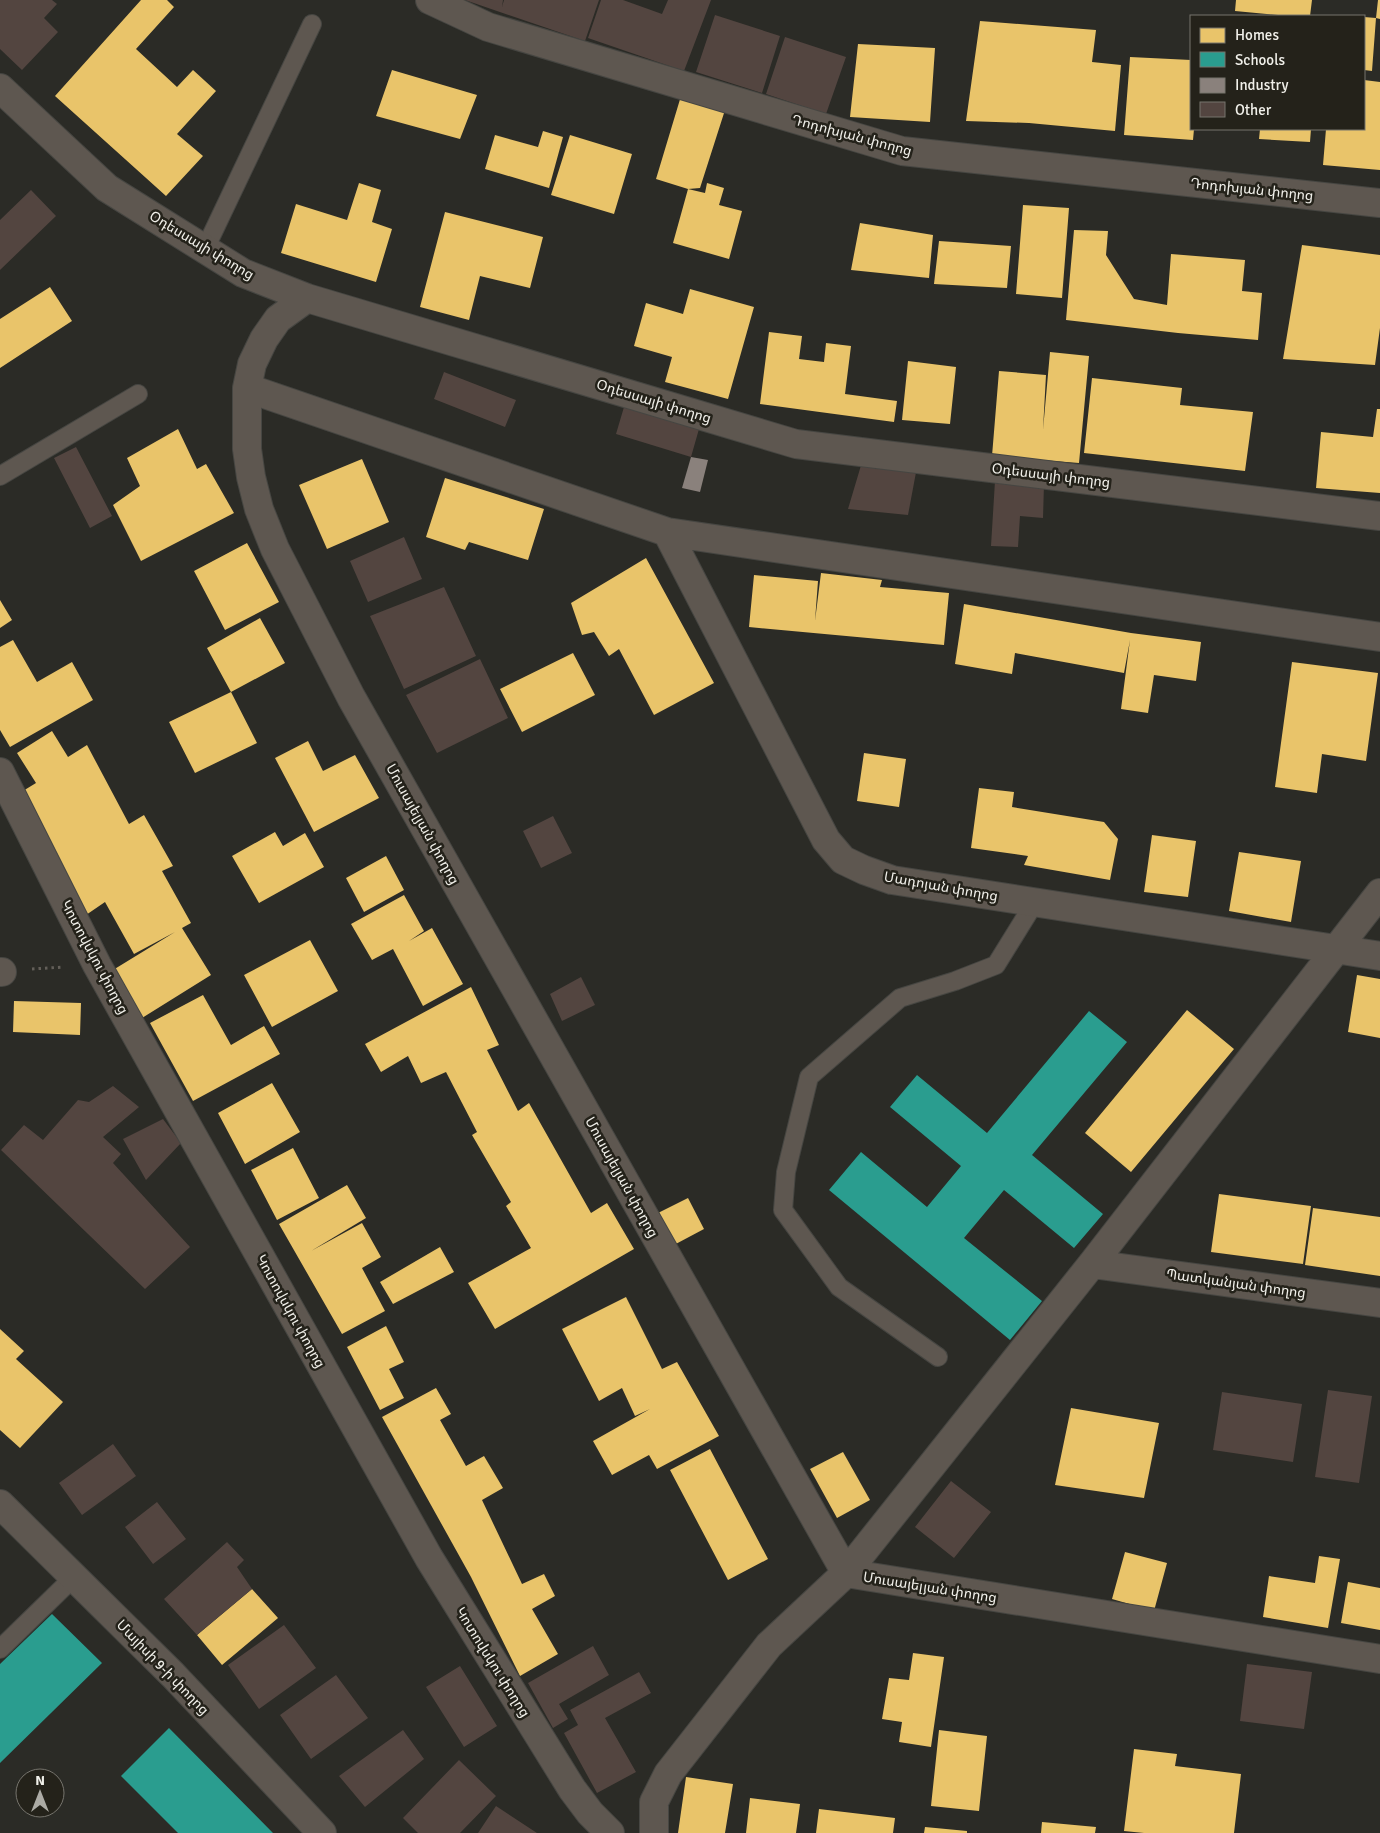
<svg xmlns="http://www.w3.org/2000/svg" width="1380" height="1833" viewBox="0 0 1380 1833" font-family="Signika,'Noto Sans Armenian',sans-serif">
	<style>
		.homes { fill: #e9c46a }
		.schools { fill: #2a9d8f }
		.industry { fill: #8a817c }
		.building { fill: #534540 }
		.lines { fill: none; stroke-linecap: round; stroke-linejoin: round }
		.service-casing { stroke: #464642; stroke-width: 20 }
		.minor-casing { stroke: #464642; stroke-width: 30 }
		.tertiary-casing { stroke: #464642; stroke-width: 30 }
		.path { stroke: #635f59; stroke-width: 3; stroke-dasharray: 2.5 4; stroke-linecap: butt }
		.service { stroke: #5e5750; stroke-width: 18 }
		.minor { stroke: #5e5750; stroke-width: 28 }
		.tertiary { stroke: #5e5750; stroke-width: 28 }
		.labels { text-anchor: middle; stroke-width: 5; stroke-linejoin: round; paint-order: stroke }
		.street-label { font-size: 14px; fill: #f1f0ea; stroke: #24221a }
	</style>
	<rect width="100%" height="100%" fill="#2b2b26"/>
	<!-- homes -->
	<path class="homes" d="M141,0H167L174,7L136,49L177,87L193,70L216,91L177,134L203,156L166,196L55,96Z
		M1236,0H1312L1310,16H1289L1235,11Z
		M1378,0H1380V19L1376,18Z
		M1364,17L1376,18L1372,71L1364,70Z
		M980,21L1096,30L1092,62L1121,65L1115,131L1029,123L966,121Z
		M858,44L935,48L930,122L850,117Z
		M1130,57L1191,60V129H1194L1193,140L1124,135Z
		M392,70L477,95L460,139L376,116Z
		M1364,80L1380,82V170L1323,165L1326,129H1364Z
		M681,96L725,110L700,188L688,189L705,193L707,183L724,188L719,205L742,211L729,259L673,243L688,189L656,179Z
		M1260,129H1311L1310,142L1259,139Z
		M543,131L563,137L549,188L485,169L495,135L538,147Z
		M570,135L632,154L614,214L551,195Z
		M359,183L381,190L372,222L392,229L376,282L281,253L296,204L347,220Z
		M1023,205L1069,208L1062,298L1016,294Z
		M445,212L543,237L530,288L480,276L469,320L420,307Z
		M860,223L933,235L929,278L851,270Z
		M1074,230L1108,231L1106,255L1134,299L1167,305L1171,254L1245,260L1242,291L1262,293L1258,340L1178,333L1066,320Z
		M939,241L1011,246L1007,288L934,284Z
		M1302,245L1380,255V328L1375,365L1283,359Z
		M50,287L72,321L0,368V319Z
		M690,289L754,307L728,399L665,382L672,357L634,346L646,303L683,314Z
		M769,332L802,336L799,359L824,362L826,343L851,346L845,394L897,401L894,422L760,404Z
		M1050,352L1089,356L1079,463L992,456L999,371L1046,375L1043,430Z
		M908,361L956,367L950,424L902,420Z
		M1092,378L1182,388L1180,405L1253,412L1245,471L1084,453Z
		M1377,409H1380V493L1316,488L1321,432L1373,437Z
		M178,429L197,469L206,464L234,513L141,561L113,505L140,486L127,458Z
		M362,459L389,522L327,549L299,485Z
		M445,478L544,509L528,560L469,542L465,550L426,537Z
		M247,543L279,602L225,630L194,571Z
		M646,558L714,683L654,715L619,649L609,656L594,632L582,635L571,603Z
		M821,573L882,580L880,587L949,593L944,645L749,627L754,575L818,581L815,621Z
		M0,600L12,620L0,628Z
		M964,604L1131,633L1201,642L1196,681L1154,675L1148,713L1121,709L1130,640L1124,673L1015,653L1012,674L955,664Z
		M260,618L285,663L231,692L207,648Z
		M13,640L37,682L72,662L93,700L10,747L0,730V647Z
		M573,653L595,695L522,732L500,689Z
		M1292,662L1378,673L1366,761L1322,754L1317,793L1275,787Z
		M231,692L257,743L195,773L169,722Z
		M52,731L68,757L87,745L129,824L144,815L173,866L162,871L191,923L182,928L211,975L142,1018L113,970L175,932L134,954L105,902L86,915L18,794L36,783L17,753Z
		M308,741L323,771L355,755L379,798L314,832L275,758Z
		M864,753L906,759L899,807L857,801Z
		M979,788L1014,792L1012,807L1104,822L1118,839L1110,880L1024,865L1028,856L971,848Z
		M275,832L283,846L305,833L324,867L259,903L232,856Z
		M1152,835L1196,841L1188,897L1144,892Z
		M1239,852L1301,861L1291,922L1229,911Z
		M386,856L404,890L364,912L346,878Z
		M404,895L424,931L409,941L432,928L463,984L423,1006L393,949L372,960L351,924Z
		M310,940L338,991L272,1027L244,975Z
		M1357,975L1380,979V1038L1348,1032Z
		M471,987L499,1045L487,1050L518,1111L529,1103L591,1213L607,1203L634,1249L495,1329L468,1283L531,1248L506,1206L511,1202L472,1135L477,1132L446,1072L421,1083L408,1056L381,1072L365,1044Z
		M203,995L231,1045L264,1026L280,1054L193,1101L150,1023Z
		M14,1001L81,1003L80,1035L13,1032Z
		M1187,1010L1234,1049L1131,1172L1085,1133Z
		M272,1083L300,1132L245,1164L218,1113Z
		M293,1148L319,1198L277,1220L251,1170Z
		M347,1185L366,1218L311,1251L362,1223L381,1257L362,1268L385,1311L342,1334L279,1224Z
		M1219,1194L1311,1206L1303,1264L1211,1252Z
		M688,1198L704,1229L672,1246L656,1214Z
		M1313,1208L1380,1217V1276L1305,1265Z
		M440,1247L454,1272L393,1304L380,1282Z
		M626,1297L662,1369L677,1362L719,1436L657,1469L649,1455L612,1475L593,1441L650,1409L635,1416L622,1388L599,1401L562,1329Z
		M386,1326L404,1362L389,1369L404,1398L380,1410L347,1347Z
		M0,1329L24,1351L16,1359L63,1402L20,1448L0,1430Z
		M436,1388L451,1414L440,1420L466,1466L484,1456L503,1488L482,1500L522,1584L544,1574L555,1596L532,1609L558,1654L520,1676L471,1577L382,1417Z
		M1071,1408L1159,1423L1144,1498L1055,1485Z
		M710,1449L768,1559L728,1580L670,1470Z
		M843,1452L870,1500L837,1518L810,1469Z
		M1125,1552L1167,1563L1154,1611L1112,1599Z
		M1319,1556L1340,1559L1328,1628L1263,1617L1269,1576L1315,1583Z
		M1348,1582L1380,1588V1630L1341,1623Z
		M252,1589L278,1618L222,1665L197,1635Z
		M913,1653L944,1657L931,1747L899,1742L902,1722L882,1719L889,1678L909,1680Z
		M939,1730L987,1736L979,1811L931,1806Z
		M1134,1749L1177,1754L1175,1766L1241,1774L1234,1833H1144L1124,1831Z
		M686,1777L733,1784L725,1833H678Z
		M750,1798L800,1804L796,1833H746Z
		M819,1809L895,1818L893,1833H816Z
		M1042,1822L1096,1827L1095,1833H1041Z
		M925,1827L967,1831V1833H924Z"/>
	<!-- schools -->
	<path class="schools" d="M1089,1011L1127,1042L1032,1155L1103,1214L1074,1248L1004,1190L964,1238L1042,1301L1010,1340L829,1190L861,1152L927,1207L961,1166L890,1107L917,1075L987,1133Z
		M52,1614L102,1663L0,1763V1664Z
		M169,1728L273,1833H178L121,1776Z"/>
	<!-- industry -->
	<path class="industry" d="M691,457L708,460L700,492L682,488Z"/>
	<!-- building -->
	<path class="building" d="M0,0H52L57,4L44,18L58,32L22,70L0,49Z
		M465,0H503L502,7L504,0H599L585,41Z
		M601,0H623L662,14L668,0H711L684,71L588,38Z
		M715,15L780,36L762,93L696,72Z
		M785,37L846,57L826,114L766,94Z
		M31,190L56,216L0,270V220Z
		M444,372L516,400L505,427L434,399Z
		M624,407L699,429L691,457L616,434Z
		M76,447L112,516L90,528L54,458Z
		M862,462L917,467L908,515L848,509Z
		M995,481L1044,484L1043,518L1020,516L1018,547L991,546Z
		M404,537L422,579L368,602L350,561Z
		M444,587L476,656L404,689L370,616Z
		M480,659L508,718L437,753L406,695Z
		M553,816L572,853L541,868L523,831Z
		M581,977L595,1005L562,1021L550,994Z
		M113,1086L139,1107L103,1137L121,1154L113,1163L190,1247L145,1289L1,1150L24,1125L43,1140L78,1100L89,1102Z
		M163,1119L181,1143L146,1180L123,1139Z
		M1328,1390L1372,1396L1359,1483L1315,1477Z
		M1222,1392L1302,1404L1293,1462L1213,1450Z
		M113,1444L136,1476L82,1515L59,1483Z
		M951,1481L991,1512L954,1558L915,1527Z
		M157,1502L186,1539L153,1564L125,1527Z
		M227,1542L244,1560L237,1567L252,1589L197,1635L164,1599Z
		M284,1625L316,1668L259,1709L228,1665Z
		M593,1646L609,1675L559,1704L568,1719L553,1728L528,1683Z
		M1247,1664L1312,1672L1304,1729L1240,1721Z
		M460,1666L497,1726L464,1747L426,1687Z
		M639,1672L651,1693L605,1718L636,1772L597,1793L564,1733L578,1725L570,1710Z
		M336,1675L368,1718L311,1759L280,1715Z
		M403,1730L424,1759L365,1807L339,1776Z
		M459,1760L496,1796L460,1833H418L403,1818Z
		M496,1806L537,1833H478Z"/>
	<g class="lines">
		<defs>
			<path id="service" d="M205,249L312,24
				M0,476L138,394
				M938,1357L839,1287L783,1210L786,1172L809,1077L900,998L955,981L996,965L1035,902
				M0,1649L74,1577"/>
			<path id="minor" d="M430,0L488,27L902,151L1380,203
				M0,88L107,188L243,273L307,298L796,444L1380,516
				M307,298L278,319L264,339L252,364L247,388V449L251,477L259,509L275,549L351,697L846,1573L1380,1659
				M247,388L667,532L1380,637
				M667,532L826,840L843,860L864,870L892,880L1380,956
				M0,772L97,965L429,1558L572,1789L590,1813L610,1833
				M0,972H2
				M1092,1264L1380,1303
				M654,1833V1802L668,1774L769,1645L846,1573L1092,1264L1380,893"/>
			<path id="tertiary" d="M0,1504L173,1675L322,1833"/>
		</defs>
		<!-- service casing -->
		<use href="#service" class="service-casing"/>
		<!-- minor casing -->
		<use href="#minor" class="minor-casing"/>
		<!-- tertiary casing -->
		<use href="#tertiary" class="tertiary-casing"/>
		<!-- path -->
		<path class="path" d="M32,969L64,967"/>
		<!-- service -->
		<use href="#service" class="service"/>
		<!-- minor -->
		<use href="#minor" class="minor"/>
		<!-- tertiary -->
		<use href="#tertiary" class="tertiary"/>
	</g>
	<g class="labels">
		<!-- street labels -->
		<g class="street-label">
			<text transform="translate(852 135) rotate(15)" y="5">Դոդոխյան փողոց</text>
			<text transform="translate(1252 189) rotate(6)" y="5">Դոդոխյան փողոց</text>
			<text transform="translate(202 245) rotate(31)" y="5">Օդեսսայի փողոց</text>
			<text transform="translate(654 401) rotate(17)" y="5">Օդեսսայի փողոց</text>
			<text transform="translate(1051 475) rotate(7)" y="5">Օդեսսայի փողոց</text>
			<text transform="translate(423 824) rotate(61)" y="5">Մուսայելյան փողոց</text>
			<text transform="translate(941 886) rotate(10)" y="5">Մադոյան փողոց</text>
			<text transform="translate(95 957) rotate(62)" y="5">Կոտովսկու փողոց</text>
			<text transform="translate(622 1177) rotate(61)" y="5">Մուսայելյան փողոց</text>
			<text transform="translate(1236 1283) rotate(8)" y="5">Պատկանյան փողոց</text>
			<text transform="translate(291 1311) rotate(61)" y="5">Կոտովսկու փողոց</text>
			<text transform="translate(930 1587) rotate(9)" y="5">Մուսայելյան փողոց</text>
			<text transform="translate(493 1662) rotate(58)" y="5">Կոտովսկու փողոց</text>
			<text transform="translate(163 1667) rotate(46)" y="5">Մայիսի 9-ի փողոց</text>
		</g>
	</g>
	<!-- legend -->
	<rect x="1190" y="15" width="175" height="115" fill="#24221a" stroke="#76746d"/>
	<rect x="1200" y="28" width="25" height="15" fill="#e9c46a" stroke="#76746d"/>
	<text x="1235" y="40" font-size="15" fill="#f1f0ea">Homes</text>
	<rect x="1200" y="52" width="25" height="15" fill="#2a9d8f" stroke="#76746d"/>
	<text x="1235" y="65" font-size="15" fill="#f1f0ea">Schools</text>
	<rect x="1200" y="78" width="25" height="15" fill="#8a817c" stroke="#76746d"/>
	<text x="1235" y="90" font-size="15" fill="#f1f0ea">Industry</text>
	<rect x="1200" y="102" width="25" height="15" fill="#534540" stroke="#76746d"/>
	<text x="1235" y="115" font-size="15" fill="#f1f0ea">Other</text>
	<!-- north arrow -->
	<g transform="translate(40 1793)"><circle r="24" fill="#24221a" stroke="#76746d"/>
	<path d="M0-4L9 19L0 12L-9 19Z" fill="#acaba5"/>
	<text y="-8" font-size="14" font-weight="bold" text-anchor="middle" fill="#f1f0ea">N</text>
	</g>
</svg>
